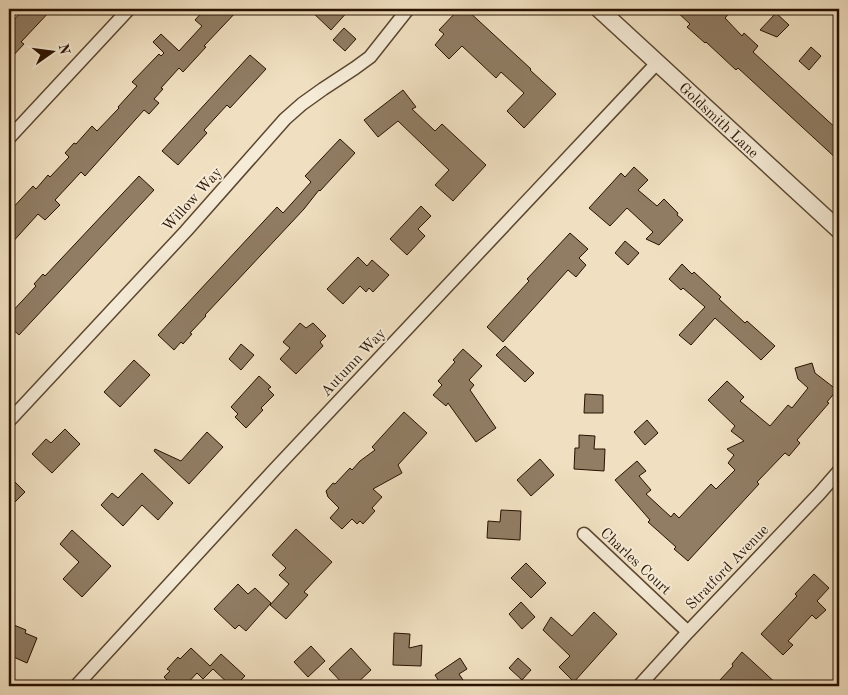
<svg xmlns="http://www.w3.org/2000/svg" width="848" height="695" viewBox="0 0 848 695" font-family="'Old Standard TT',serif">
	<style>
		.building { fill: #907d64; stroke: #291200 }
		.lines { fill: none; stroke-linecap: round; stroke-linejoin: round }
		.minor-casing { stroke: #5b4630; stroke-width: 15 }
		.tertiary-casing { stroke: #5b4630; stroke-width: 19 }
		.minor { stroke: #f5ebd7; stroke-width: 12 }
		.tertiary { stroke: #f5ebd7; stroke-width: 16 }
		.labels { text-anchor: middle; stroke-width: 4; stroke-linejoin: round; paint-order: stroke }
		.street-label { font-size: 15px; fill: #291200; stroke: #f5ebd7 }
	</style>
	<rect width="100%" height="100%" fill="#f0e0c1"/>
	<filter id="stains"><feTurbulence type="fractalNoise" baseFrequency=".004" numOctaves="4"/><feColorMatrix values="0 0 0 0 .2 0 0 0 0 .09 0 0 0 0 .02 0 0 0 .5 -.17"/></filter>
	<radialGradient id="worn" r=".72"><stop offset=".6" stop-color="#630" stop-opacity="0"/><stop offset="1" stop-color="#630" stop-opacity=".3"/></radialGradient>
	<!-- building -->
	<path class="building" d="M24,9H52L21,42L24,44L9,60V25Z
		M205,9H239L204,46L206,47L183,72L179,68L161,88L163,89L154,99L159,103L149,114L144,110L85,176L81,172L55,200L60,205L45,220L38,214L9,246V212L33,186L36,189L48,175L50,177L69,157L65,153L74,143L76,144L92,126L97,131L119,108L118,107L137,86L132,82L159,54L161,56L164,53L153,42L161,34L179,51L202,26L195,20Z
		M309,9H350L331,30Z
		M459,9H466L531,69L530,70L556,94L524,128L507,111L524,93L501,72L496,78L462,46L449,59L435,45L444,34L439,30Z
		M674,9H733L725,18L742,36L744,33L758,46L753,52L839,131V161L738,68L736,70L706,42L705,43L687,27L690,24Z
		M776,13L789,25L777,37L760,30Z
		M344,28L356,39L345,51L333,40Z
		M811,47L821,56L809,70L799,61Z
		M250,55L266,69L230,108L227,105L204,130L207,133L178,165L162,151Z
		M403,90L416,107L412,109L435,131L442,124L486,165L453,201L435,185L449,170L398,121L378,137L364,120Z
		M340,139L355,153L320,191L319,190L304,209L205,315L206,316L190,333L192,334L183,344L181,342L174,350L158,335L277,207L283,213L311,182L305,176Z
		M634,167L648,180L638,190L657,206L664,199L678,213L677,215L683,220L659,245L646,239L653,232L627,208L610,226L589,208L621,173L625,177Z
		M139,176L154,190L19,335L9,326V315L36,286L34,284L43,274L45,276Z
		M421,206L431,216L418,229L425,236L407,255L390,239Z
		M570,233L588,249L579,258L586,265L576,277L568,270L503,342L487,327L529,281L527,279Z
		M625,241L639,253L628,265L615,253Z
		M358,257L367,266L372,260L389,275L373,292L369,288L366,292L360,286L343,304L327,289Z
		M682,264L692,274L694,272L721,297L719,299L745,323L747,321L775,346L761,360L715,318L691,345L679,335L705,307L683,288L681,290L669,279Z
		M300,323L306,328L313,323L326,336L320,342L323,346L296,374L280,359L290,348L283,342Z
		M241,344L254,355L241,370L229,359Z
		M505,346L534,373L525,382L496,355Z
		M463,349L482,366L469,380L474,385L470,390L496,428L476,442L448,403L446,406L433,395L442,385L438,381L455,362L453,360Z
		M134,360L150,375L120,407L104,392Z
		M812,363L815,373L837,390L827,402L829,403L797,440L800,443L789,456L785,453L781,457L757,482L759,484L688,561L674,549L676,547L648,522L650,520L615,480L637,461L646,471L639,476L651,490L646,494L671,517L674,513L679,518L711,484L716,489L735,470L728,463L734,455L727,449L744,441L731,431L735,426L708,400L727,381L744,397L740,401L770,426L788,405L792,408L808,388L798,379L795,368Z
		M259,376L271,387L268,389L274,395L261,408L263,410L246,428L235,417L238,414L231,407Z
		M585,394L603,395V413H584Z
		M404,412L427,433L398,465L402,473L373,489L382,497L372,508L375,511L363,524L360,521L357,524L352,519L342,529L330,518L339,508L328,497L326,491L333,483L335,484L350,468L352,470L360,461L375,450L372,447Z
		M647,420L658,433L645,445L634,432Z
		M65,429L80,444L52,473L32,454L46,439L51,443Z
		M207,432L223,447L189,484L154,451L155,449L181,461Z
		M579,435L595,436L594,449H605L604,471L574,469L575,448H579Z
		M540,459L554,475L531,496L517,480Z
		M142,473L173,503L158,520L142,505L123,526L101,505L112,493L118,498Z
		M9,476L25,492L9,508Z
		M501,510L521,511L520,540L487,538L488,521L500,522Z
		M296,529L332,562L304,592L308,595L286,619L270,605L289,584L279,575L286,568L272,555Z
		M72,530L111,566L82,597L63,579L79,562L60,544Z
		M526,563L546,583L531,598L511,578Z
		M814,574L829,588L817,601L826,610L816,619L812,615L788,641L793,645L783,655L761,634L797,596L795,594Z
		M238,584L248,594L255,588L271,603L246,631L239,625L235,629L214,609Z
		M521,602L535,617L522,629L509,614Z
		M594,612L617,634L574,682L559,667L570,656L543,630L551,617L572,636Z
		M9,623L26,630L25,633L37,638L27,663L9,655Z
		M394,633L410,634L409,648L422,645L421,666L393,665Z
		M311,646L325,661L308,677L294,662Z
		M191,648L210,666L221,654L245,676L235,686H231L213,669L203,679L197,673L185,686H173L164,677L170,671L167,669L178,657L180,659Z
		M351,648L371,670L354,686H345L329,669Z
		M742,652L779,686H727L720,680L733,666L732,664Z
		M460,658L467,669L459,674L467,686H442L435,675Z
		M518,658L531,670L522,680L509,668Z"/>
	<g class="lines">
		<defs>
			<path id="minor" d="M9,138L129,9
				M9,421L186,231L285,119L302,104L323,89L355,68L370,57L408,9
				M584,534L688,632
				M76,686L275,469L657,63
				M639,686L688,632L819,494L839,471"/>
			<path id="tertiary" d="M599,9L839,230"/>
		</defs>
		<!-- minor casing -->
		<use href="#minor" class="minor-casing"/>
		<!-- tertiary casing -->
		<use href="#tertiary" class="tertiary-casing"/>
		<!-- minor -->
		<use href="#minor" class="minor"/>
		<!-- tertiary -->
		<use href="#tertiary" class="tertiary"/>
	</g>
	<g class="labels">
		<!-- street labels -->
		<g class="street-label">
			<text transform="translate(719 120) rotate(43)" y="5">Goldsmith Lane</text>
			<text transform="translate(192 199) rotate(-48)" y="5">Willow Way</text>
			<text transform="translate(353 362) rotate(-47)" y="5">Autumn Way</text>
			<text transform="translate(636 561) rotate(43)" y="5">Charles Court</text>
			<text transform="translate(727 567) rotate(-46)" y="5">Stratford Avenue</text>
		</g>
	</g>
	<!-- margin -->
	<rect width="848" height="695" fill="none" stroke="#f0e0c1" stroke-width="30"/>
	<rect x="10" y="10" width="828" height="675" fill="none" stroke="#291200" stroke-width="2.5"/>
	<rect x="15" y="15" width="818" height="665" fill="none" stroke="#291200"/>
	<!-- north arrow -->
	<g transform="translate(52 52) rotate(76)" stroke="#f5ebd7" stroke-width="4" paint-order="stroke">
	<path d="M0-4L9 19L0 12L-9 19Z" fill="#291200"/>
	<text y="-8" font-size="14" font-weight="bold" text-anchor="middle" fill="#291200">N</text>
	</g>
	<rect width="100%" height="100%" filter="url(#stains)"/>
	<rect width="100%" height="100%" fill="url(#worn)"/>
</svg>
